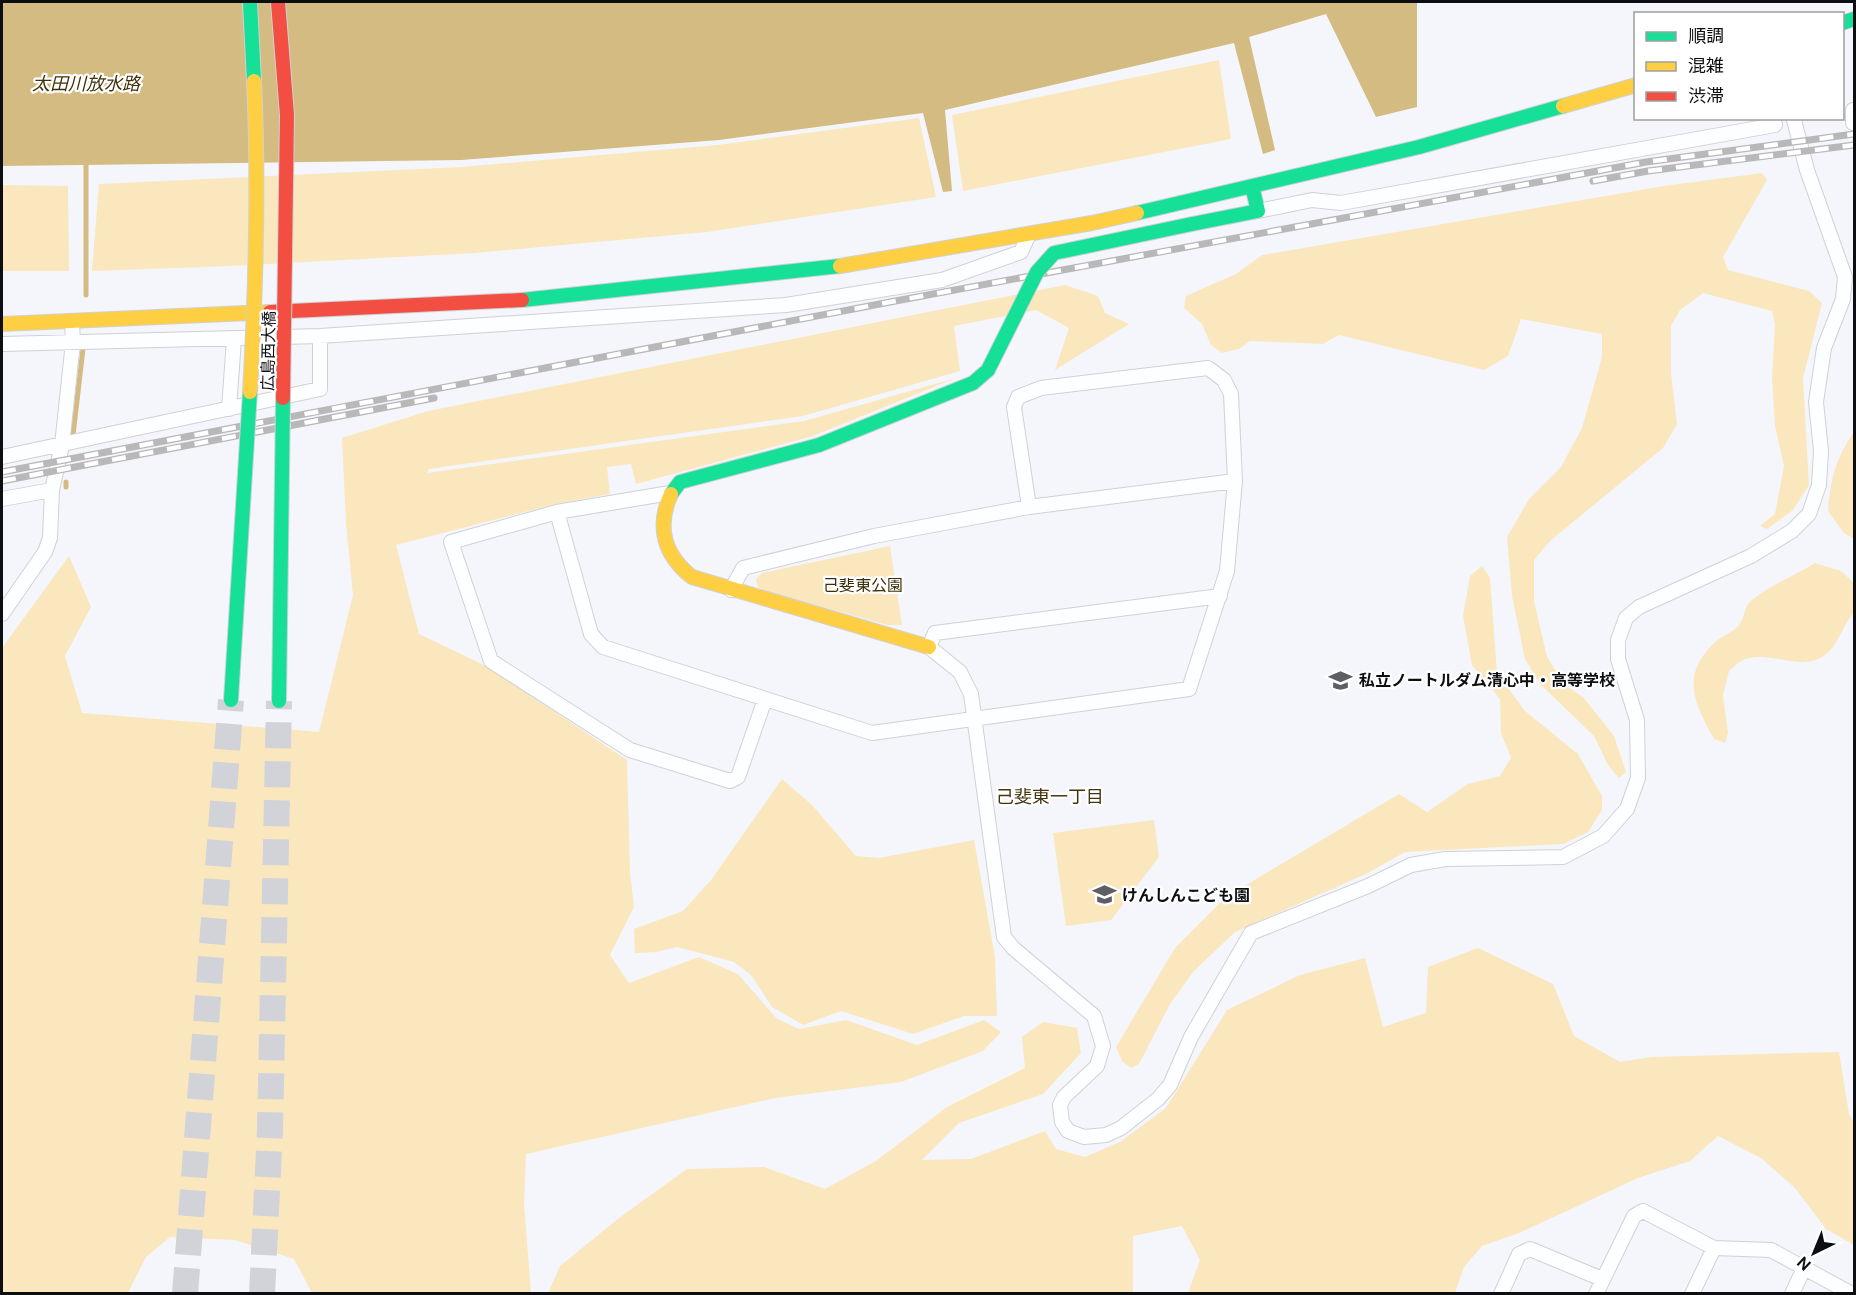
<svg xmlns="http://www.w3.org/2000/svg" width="1856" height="1295" viewBox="0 0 1856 1295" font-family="'DM Sans','Noto Sans JP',sans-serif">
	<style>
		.green { fill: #fae7bd }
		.water { fill: #d3bb81 }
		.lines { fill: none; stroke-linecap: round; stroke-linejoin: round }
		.stream { stroke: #d3bb81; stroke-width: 5 }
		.highway-tunnel { stroke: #d1d3d9; stroke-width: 26; stroke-dasharray: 26 13; stroke-linecap: butt }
		.street-casing { stroke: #cfd1d5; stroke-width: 16 }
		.fast-casing { stroke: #cfd1d5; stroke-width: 16 }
		.slow-casing { stroke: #cfd1d5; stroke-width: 16 }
		.jam-casing { stroke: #cfd1d5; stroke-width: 16 }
		.street { stroke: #fdfeff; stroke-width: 14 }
		.fast { stroke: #16e098; stroke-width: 14 }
		.slow { stroke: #ffcf43; stroke-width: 14 }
		.jam { stroke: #f24e42; stroke-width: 14 }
		.rail-casing { stroke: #b8b8b9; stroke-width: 7 }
		.rail { stroke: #fff; stroke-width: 4.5; stroke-dasharray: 14; stroke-linecap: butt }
		.fast-bridge-casing { stroke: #cfd1d5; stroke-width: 16; stroke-linecap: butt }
		.slow-bridge-casing { stroke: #cfd1d5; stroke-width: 16; stroke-linecap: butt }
		.jam-bridge-casing { stroke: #cfd1d5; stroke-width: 16; stroke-linecap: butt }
		.fast-bridge { stroke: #16e098; stroke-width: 14 }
		.slow-bridge { stroke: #ffcf43; stroke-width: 14 }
		.jam-bridge { stroke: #f24e42; stroke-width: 14 }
		.labels { text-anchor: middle; stroke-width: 4.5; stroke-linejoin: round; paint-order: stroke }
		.street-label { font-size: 16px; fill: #0d0e11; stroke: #fff }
		.park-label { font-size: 16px; fill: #3b2d06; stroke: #fff }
		.poi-label { font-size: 16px; font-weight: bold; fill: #0d0e11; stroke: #fff; text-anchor: start }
		.water-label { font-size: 18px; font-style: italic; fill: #41320c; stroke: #fff }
		.neighbourhood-label { font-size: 18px; fill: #45350d; stroke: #fff }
	</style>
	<rect width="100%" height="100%" fill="#f4f6fc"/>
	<!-- green -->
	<path class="green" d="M1219,60L1231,139L963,191L952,115Z
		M919,118L936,197L707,232L475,253L231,266L92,271L99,184L461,167L718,145Z
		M1762,173L1767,180L1723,257L1728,270L1809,291L1822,303L1803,378L1809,485L1793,510L1767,529L1760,526L1775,514L1784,466L1775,426L1772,378L1775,324L1772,311L1703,293L1680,310L1671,326V373L1677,424L1663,448L1550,541L1534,560V601L1547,657L1566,686L1583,697L1614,736L1626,772L1619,778L1608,765L1594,736L1540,684L1525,659L1512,596L1507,537L1529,499L1561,467L1582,428L1602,357V334L1521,319L1508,356L1484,370L1339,335L1323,344L1250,341L1239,349L1222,353L1211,345L1202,324L1184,308L1186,296L1236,274L1262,255L1664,186Z
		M2,185L68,186L69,271H2Z
		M1065,285L1098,296L1105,313L1129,324L1055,370L1069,328L1036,310L954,326L960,371L803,416L429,469L427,473L804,421L956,378L813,436L636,484L631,464L607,467L610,494L556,504L396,545L419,634L486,666L627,760L630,872L634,907L610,955L629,983L699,957L738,974L776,1018L799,1029L846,1020L917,1045L984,1020L1001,1032L983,1051L901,1082L775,1098L526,1154L524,1203L531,1293H312L294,1259L235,1240L170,1237L146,1257L128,1293L2,1294V648L69,556L91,607L65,656L82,713L319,732L353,595L346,523L342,438L428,411Z
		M1854,432V539L1844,533L1828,511C1831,478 1835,460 1854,432Z
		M890,546L902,625H888L767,592L758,587L756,579L762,573Z
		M1815,563L1841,571L1854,583V613C1843,624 1838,646 1825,655C1801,673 1769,649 1743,660C1738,662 1733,668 1729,671L1723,695L1728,733L1725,743L1714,739C1695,704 1680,677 1713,644C1720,636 1733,633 1739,625C1744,619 1744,610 1748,604C1761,589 1797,575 1815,563Z
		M1482,566L1490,578L1497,673L1525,711L1578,754L1602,796V810L1588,832L1563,844L1405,852L1368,873L1235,932L1193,972L1170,1004L1139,1064L1131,1068L1122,1061L1116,1047L1175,948L1226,897L1399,794L1427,812L1468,784L1500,776L1511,758L1501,733L1500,699L1472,665L1463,616L1470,576Z
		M782,779L812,805L856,856L879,858L974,840L995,957L997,1016H964L913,1034L841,1011L803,1025L772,1007L751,975L734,962L677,947L656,952L635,953L634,929L683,911L711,880Z
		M1154,820L1159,857L1111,920L1066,926L1053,833Z
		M1478,948L1553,984L1574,1036L1620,1062L1651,1057L1839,1052L1849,1114L1854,1123V1245L1826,1229L1795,1188L1761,1158L1718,1136L1690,1161L1638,1178L1519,1233L1482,1246L1464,1267L1455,1293H1188L1200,1260L1182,1226L1133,1236V1293H548L560,1266L619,1218L687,1169L764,1167L825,1189L876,1161L947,1107L1025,1068L1022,1037L1043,1022L1077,1028L1081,1053L1043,1094L959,1123L922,1160L971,1159L1045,1131L1056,1149L1085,1157L1120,1142L1166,1108L1227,1010L1300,975L1365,958L1383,1027L1426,1013L1428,967Z"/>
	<!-- water -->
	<path class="water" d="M2,2H1417V107L1376,117L1326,14L1249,37L1275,150L1263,154L1234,43L945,110L952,191L943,192L923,113L719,140L461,160L2,166Z"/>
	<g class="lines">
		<!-- stream -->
		<path class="stream" d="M86,162V295
			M73,435L83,349
			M66,487V482"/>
		<!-- highway-tunnel -->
		<path class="highway-tunnel" d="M185,1294L231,700
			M262,1294L270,1129L279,701"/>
		<defs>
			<path id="street" d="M1853,123V110
				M1258,211L1312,200L1341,203L1775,125L1773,118
				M2,344L320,336L786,305L942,280L1021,252L1029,234
				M229,409L234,339
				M2,457L320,389V336
				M670,493L557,512L451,542L491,661L630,750L730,781L738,777L765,699
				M2,499L52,490
				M557,512L591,634L603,647L872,733L1189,689L1227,571L1235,481L1231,394L1224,380L1208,368L1041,388L1018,397L1014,407L1029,507
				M731,590L743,568L874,536L1029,507L1235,481
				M1220,596L935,633L929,647L960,672L971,694L1004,937L1013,948L1094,1016L1103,1046L1097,1066L1064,1097L1060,1105L1062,1122L1068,1131L1084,1137L1106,1135L1121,1128L1158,1099L1170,1085L1191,1037L1251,933L1368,886L1411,865L1445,859L1563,857L1603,836L1627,809L1638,778L1637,720L1618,659V640L1626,618L1639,607L1751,556L1792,531L1809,514L1819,485L1821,451L1816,402L1824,348L1843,299L1845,277L1807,170L1794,120
				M2,614L45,552L50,538L52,490L62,445L73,342L72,322
				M1501,1294L1519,1254L1530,1249L1602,1279
				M1596,1294L1634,1216L1643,1211L1714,1248L1771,1250L1852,1294
				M1692,1294L1714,1248
				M1792,1294L1804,1268"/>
			<path id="fast" d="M1842,23L1854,19
				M1137,213L1419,147L1563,106
				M1192,224L1258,211L1252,186
				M522,300L840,266
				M671,494L680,482L819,445L973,383L988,370"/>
			<path id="slow" d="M1563,106L1636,85
				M840,266L1092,223L1137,213
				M2,324L270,312
				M671,494C656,527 664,555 692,577L929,647"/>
			<path id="jam" d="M270,312L522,300"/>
		</defs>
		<!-- street casing -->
		<use href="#street" class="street-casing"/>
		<!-- fast casing -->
		<use href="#fast" class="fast-casing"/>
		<!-- slow casing -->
		<use href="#slow" class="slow-casing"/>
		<!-- jam casing -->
		<use href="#jam" class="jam-casing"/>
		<!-- street -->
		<use href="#street" class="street"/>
		<!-- fast -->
		<use href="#fast" class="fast"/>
		<!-- slow -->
		<use href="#slow" class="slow"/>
		<!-- jam -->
		<use href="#jam" class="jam"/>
		<defs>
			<path id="rail" d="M1593,181L1648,171L1854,145
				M2,472L890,302L1646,162L1854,134
				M2,481L434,398"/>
		</defs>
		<!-- rail casing -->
		<use href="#rail" class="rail-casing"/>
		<!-- rail -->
		<use href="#rail" class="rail"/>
		<defs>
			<path id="fast-bridge" d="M250,2L254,81
				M988,370L1037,272L1054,253L1192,224
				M231,700L250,392
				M279,701L283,398"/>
			<path id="slow-bridge" d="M250,392C256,288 259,185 254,81"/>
			<path id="jam-bridge" d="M278,2L287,115L283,398"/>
		</defs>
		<!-- fast-bridge casing -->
		<use href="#fast-bridge" class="fast-bridge-casing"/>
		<!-- slow-bridge casing -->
		<use href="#slow-bridge" class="slow-bridge-casing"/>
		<!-- jam-bridge casing -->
		<use href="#jam-bridge" class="jam-bridge-casing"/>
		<!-- fast-bridge -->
		<use href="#fast-bridge" class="fast-bridge"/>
		<!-- slow-bridge -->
		<use href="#slow-bridge" class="slow-bridge"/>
		<!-- jam-bridge -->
		<use href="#jam-bridge" class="jam-bridge"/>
	</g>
	<!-- icons -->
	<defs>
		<symbol id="school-bare" viewBox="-9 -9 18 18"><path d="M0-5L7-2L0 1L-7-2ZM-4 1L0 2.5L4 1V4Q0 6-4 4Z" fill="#5e5f63" stroke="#fff" stroke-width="2.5" paint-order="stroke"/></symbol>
	</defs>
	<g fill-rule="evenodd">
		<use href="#school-bare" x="1324" y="664" width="33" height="33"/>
		<use href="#school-bare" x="1088" y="878" width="33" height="33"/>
	</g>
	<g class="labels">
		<!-- street labels -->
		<g class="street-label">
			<text transform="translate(268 351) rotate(-89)" y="6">広島西大橋</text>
		</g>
		<!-- park labels -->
		<g class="park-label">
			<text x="863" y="591">己斐東公園</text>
		</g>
		<!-- poi labels -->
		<g class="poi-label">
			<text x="1359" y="686">私立ノートルダム清心中・高等学校</text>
			<text x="1122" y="901">けんしんこども園</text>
		</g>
		<!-- water labels -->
		<g class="water-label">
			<text x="86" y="90">太田川放水路</text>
		</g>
		<!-- neighbourhood labels -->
		<g class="neighbourhood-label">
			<text x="1050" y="803">己斐東一丁目</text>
		</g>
	</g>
	<!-- border -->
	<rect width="1856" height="1295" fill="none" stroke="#0d0e11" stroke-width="6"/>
	<!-- legend -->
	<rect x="1634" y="12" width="210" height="108" fill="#ffffff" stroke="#9e9fa0" stroke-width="1.5"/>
	<rect x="1646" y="32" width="30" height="9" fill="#16e098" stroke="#9e9fa0" stroke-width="1.5"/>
	<text x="1688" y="42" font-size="18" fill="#0d0e11">順調</text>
	<rect x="1646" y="62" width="30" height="9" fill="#ffcf43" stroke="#9e9fa0" stroke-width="1.5"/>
	<text x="1688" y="72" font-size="18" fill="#0d0e11">混雑</text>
	<rect x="1646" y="92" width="30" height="9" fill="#f24e42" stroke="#9e9fa0" stroke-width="1.5"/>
	<text x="1688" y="102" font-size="18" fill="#0d0e11">渋滞</text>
	<!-- north arrow -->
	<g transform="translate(1814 1253) rotate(223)" stroke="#ffffff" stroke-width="4.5" paint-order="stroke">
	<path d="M0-4.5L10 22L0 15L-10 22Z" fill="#0d0e11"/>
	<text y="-9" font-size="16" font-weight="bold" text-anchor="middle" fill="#0d0e11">N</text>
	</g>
</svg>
